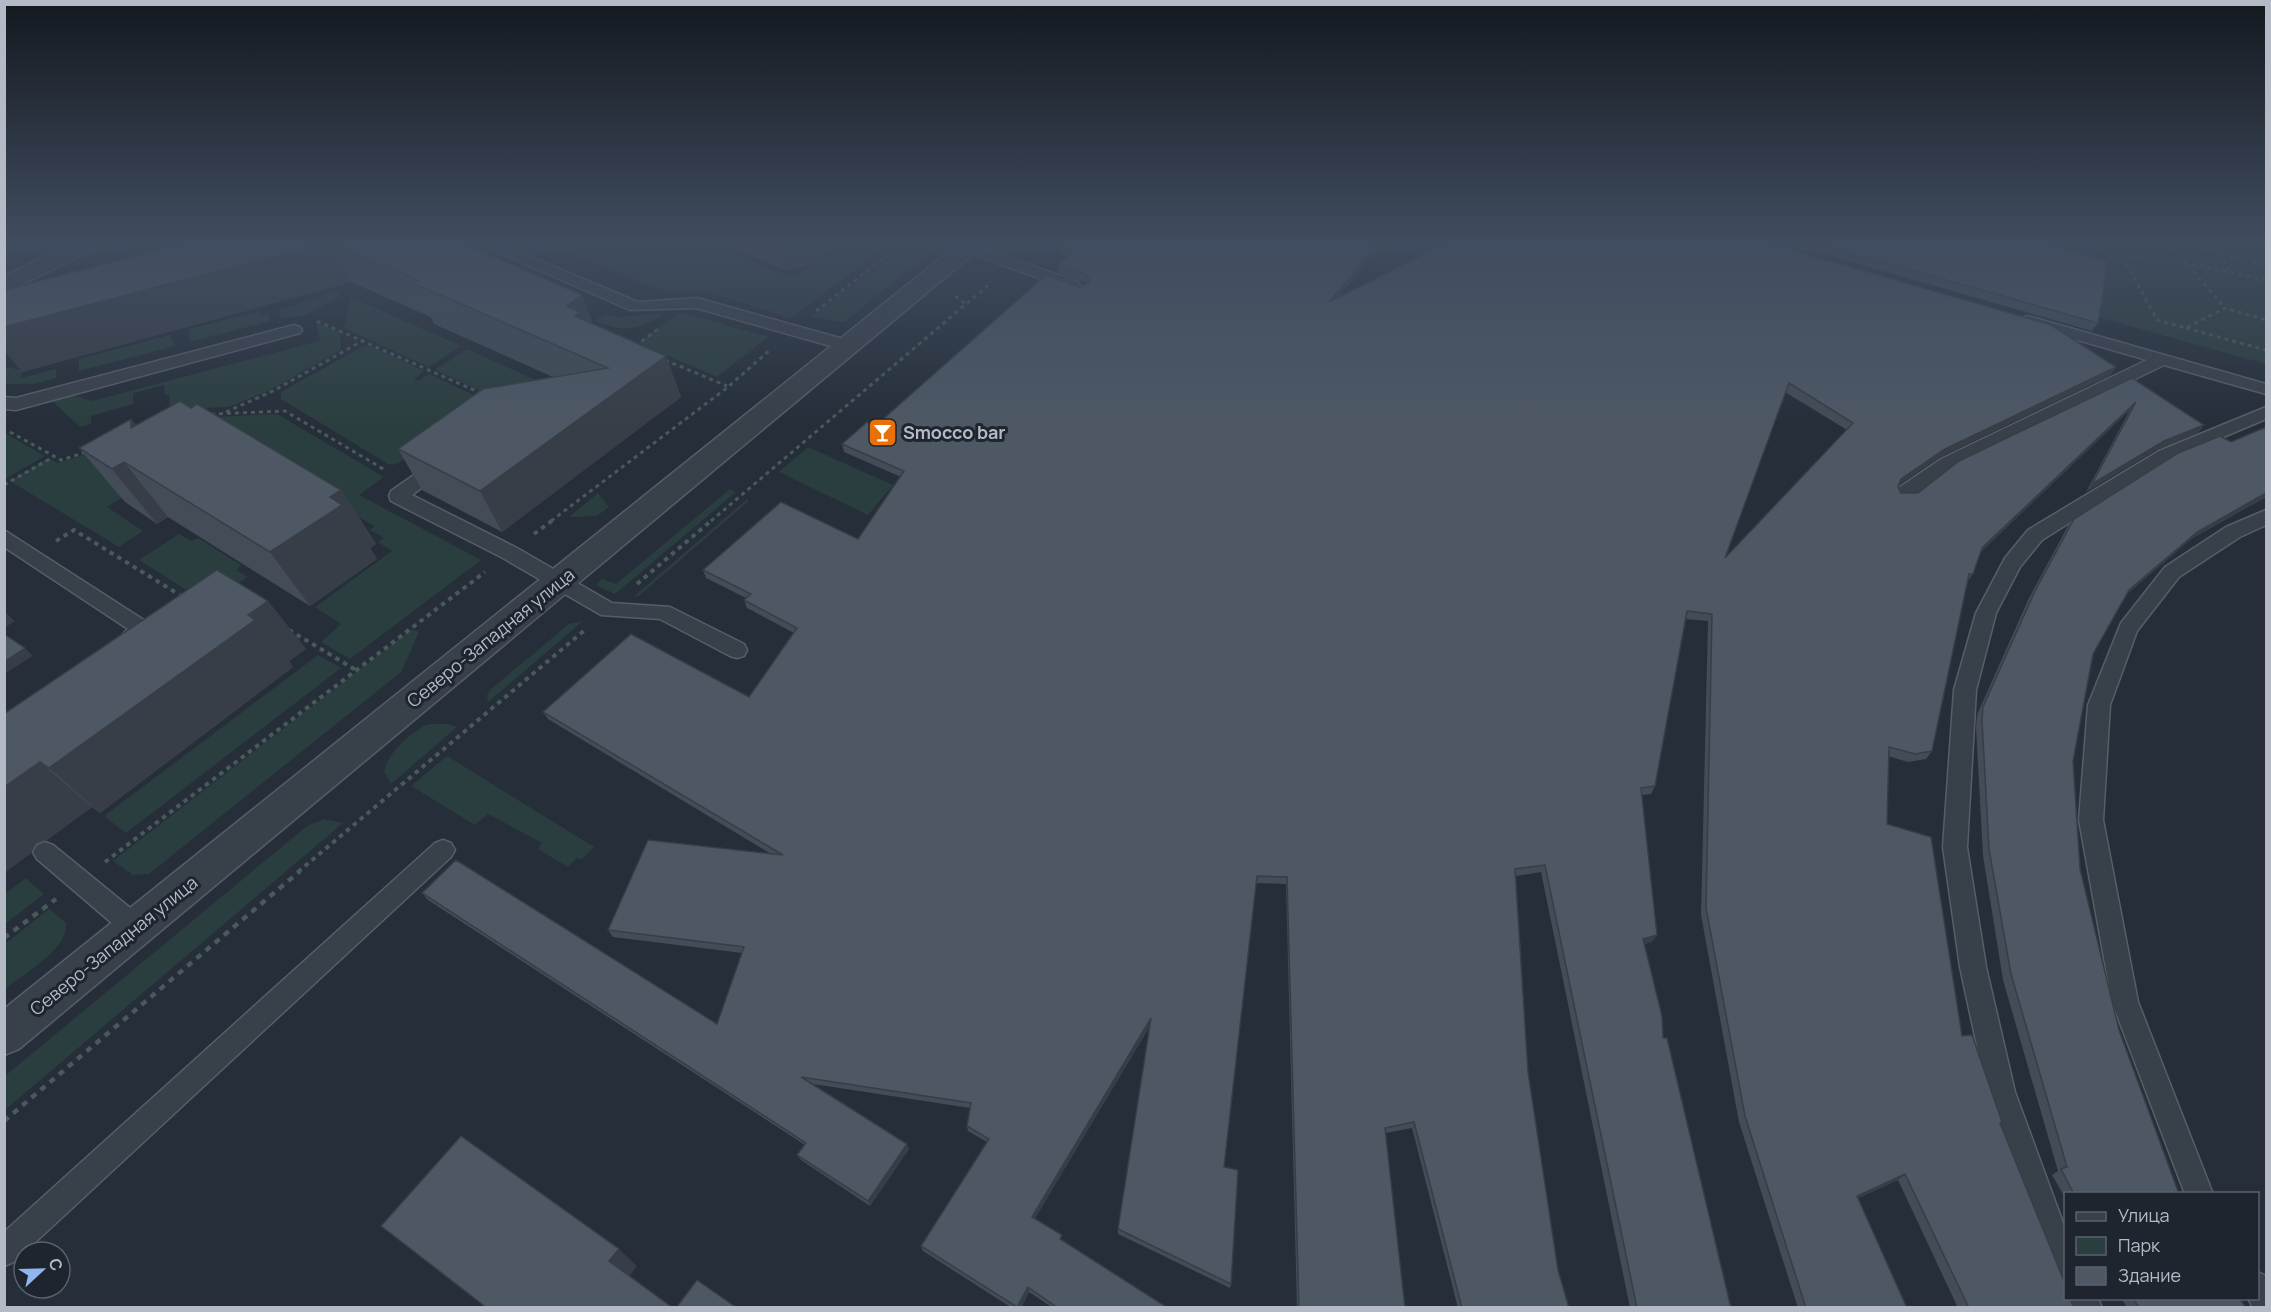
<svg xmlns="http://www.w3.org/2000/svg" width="2271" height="1312" viewBox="0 0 2271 1312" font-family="Manrope,sans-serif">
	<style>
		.green { fill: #2b3e3f }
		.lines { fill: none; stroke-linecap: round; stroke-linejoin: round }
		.lane-casing { stroke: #575e68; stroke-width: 3 }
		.street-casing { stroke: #575e68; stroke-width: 3 }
		.path-far2 { stroke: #49595c; stroke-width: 3; stroke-dasharray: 4 4; stroke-linecap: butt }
		.path-far1 { stroke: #49595c; stroke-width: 4; stroke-dasharray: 4.5 4.5; stroke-linecap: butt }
		.path { stroke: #49595c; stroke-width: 4.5; stroke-dasharray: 6 6; stroke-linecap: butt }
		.lane { fill: #38404a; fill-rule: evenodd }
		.street { fill: #38404a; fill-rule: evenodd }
		.wall { fill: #434c57; fill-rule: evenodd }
		.shaded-wall { fill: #373e47 }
		.building { fill: #4e5865; stroke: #373e47; stroke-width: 1.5; fill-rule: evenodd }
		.labels { text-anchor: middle; stroke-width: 6; stroke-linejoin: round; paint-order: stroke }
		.poi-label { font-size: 18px; font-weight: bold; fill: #b4bbc6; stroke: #1e252f; text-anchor: start }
		.street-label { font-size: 18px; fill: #b4bbc6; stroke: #1e252f }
	</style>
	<rect width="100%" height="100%" fill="#252e39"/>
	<!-- green -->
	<path class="green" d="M538,241H702L794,278L845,241L892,242L791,318L705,291H664Z
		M909,241H944L844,322L811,317Z
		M1002,241H1034L1018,256L996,248Z
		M2108,241H2215L2266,254V364L2094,316Z
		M340,291L337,299L303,316L281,318L278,310Z
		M351,297L461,346L429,367L344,328Z
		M260,311L261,315L268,313L270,321L190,342L189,329Z
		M680,312L768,337L717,377L638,343Z
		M664,313C640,331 622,333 595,321L604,314L621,317Z
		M316,322L340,332L341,350L270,390L229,407L205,408L171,419L169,394L165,395L164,385L133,393V404L91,416V424L80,427L49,398L69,394L92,401L320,341Z
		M170,335L175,346L79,371V359Z
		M363,346H371L424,371L414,379L418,381L429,374L484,400L413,456L393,465L388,464L281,399V392Z
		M467,349L540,382L499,399L435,370Z
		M5,367L22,370L21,378L56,369V378L34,384H8L5,383Z
		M277,414L384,477L359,495L481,560L350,659L321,642L341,624L315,607L392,551L378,542L384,538L370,530L375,526L335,504L133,491L107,507L143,531L119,547L10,481L49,458L57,463L209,417Z
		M5,433L45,456L5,479Z
		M808,447L893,485L868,515L779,472Z
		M730,489L736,492L615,594L596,585L602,579L616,584Z
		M598,493L609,507L597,516L569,517Z
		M747,499L749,501L640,595L632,598Z
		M179,534L191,541L198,538L241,565L236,570L248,577L232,587L199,598L139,560Z
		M583,621L488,702L487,695L491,689L569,624Z
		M412,629L419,632L401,672L149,874L133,875L113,861Z
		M318,655L341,668L126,833L104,816Z
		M448,724L457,727L391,784L384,772C387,754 408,735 424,726C430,723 441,724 448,724Z
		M447,756L594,847L581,860L577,858L568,867L538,849L542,843L488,814L475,825L411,786Z
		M324,819L343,823L5,1110V1076L307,826Z
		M26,878L44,894L5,924V894Z
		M49,909L66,923C70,948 22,975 5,989V944Z"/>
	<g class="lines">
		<defs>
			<path id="lane" d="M472,241H493L638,302L697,298L854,342L856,346L848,351L696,308L630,310Z
				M969,243L1078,282L1080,285L1078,288H1066L964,251L961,248Z
				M2028,316L2266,384V394L2164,365L1953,467L1911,499H1897L1895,494L1897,489L1941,459L2147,360L2022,324L2020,321L2022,318Z
				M294,325L300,327L302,330L300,333L16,410L4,409V397L16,398Z
				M2266,407V419L2171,459L2042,540L2020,567L1996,613L1976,690L1967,847L1986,967L2015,1092L2066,1231V1278L2056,1273L2035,1231L1987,1092L1960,967L1943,847L1954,690L1976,613L2005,558L2028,530L2159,451Z
				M440,459L446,461L449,465L446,469L412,495L517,548L612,603L670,607L744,644L747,650L744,656L737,658L730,656L660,619L601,615L503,558L391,501L389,496L391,491L434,461Z
				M2266,510V525L2240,537L2179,577L2137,631L2110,705L2103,820L2138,1002L2213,1194H2185L2112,1002L2079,820L2088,705L2121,623L2165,567L2226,527Z
				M4,530L150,624L153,629C147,640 132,650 120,646L117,640L128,629L4,547Z
				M443,840L451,843L455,850L451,857L14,1262L4,1266V1232L435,843Z
				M45,842L53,845L145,920L148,928L145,936L136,939L127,936L37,859L33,852L37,845Z
				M2258,1272L2266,1276V1308H2253L2248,1298H2258Z
				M2068,1298H2098L2102,1308H2072Z"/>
			<path id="street" d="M75,241H106L102,246L4,293V276Z
				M962,241H989L19,1049L4,1055V1009Z"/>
		</defs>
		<!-- lane casing -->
		<use href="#lane" class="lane-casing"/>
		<!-- street casing -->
		<use href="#street" class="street-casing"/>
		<!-- path-far2 -->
		<path class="path-far2" d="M2167,241L2225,308
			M2175,241L2266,265
			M4,248L18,241
			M2220,253L2229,270
			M125,260L162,241
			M2266,280L2185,263L2123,257L2157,320L2186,328L2225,308L2266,320
			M955,296L966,304
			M816,311L905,241
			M317,321L483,394
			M2186,328L2266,350
			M635,346L658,329
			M665,360L727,386
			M226,412L273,391L364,340
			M211,414L285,411L385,470
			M10,432L61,460L86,452
			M4,485L53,457
			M551,521L728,387L771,349
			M711,521L992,282"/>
		<!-- path-far1 -->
		<path class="path-far1" d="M534,534L553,520
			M56,541L74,530L183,597
			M637,584L712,520
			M289,630L356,670
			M105,862L485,572
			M298,872L586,629"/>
		<!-- path -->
		<path class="path" d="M4,938L56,899
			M4,1121L300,871"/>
		<!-- lane -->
		<use href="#lane" class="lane"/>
		<!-- street -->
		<use href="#street" class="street"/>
	</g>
	<!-- wall -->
	<path class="wall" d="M194,241H457L594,324L666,356L681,397L502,532L422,490L398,449L553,377L434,324L431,317L351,282L22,372L4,350V290Z
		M715,241H844L813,264L787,270Z
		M1066,241H1384L1338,297L2116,367L2110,375L1940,457L1898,485V487L1901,493H1918L2132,378L2204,425L2198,433L2158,449L2086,492L2130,410L1981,551L1973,574L1967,582L1932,751L1926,759L1908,762L1888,756L1887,824L1962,1036L2000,1124L2074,1308H1958L1898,1180L1858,1198L1907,1308H1798L1739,1122L1701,915L1708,621L1685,619L1655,786L1651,794L1642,795L1652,942L1644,944L1663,1038L1731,1308H1630L1541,872L1516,876L1528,1072L1558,1270L1569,1308H1458L1412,1128L1386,1133L1405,1308H1297L1286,884L1256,883L1224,1167L1231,1284L1230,1288L1118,1234V1229L1150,1026L1035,1218L1063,1241L1168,1308H1053L1029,1292L1021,1308H1012L923,1251L921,1246L987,1142L968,1131L967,1126L970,1108L813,1084L909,1149L870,1206L801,1160L797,1155L805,1145L428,900L422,893L717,1024L742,953L613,937L608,930L771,854L548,719L543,712L749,697L794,633L747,608L744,600L746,598L706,578L703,570L858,539L901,477L844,452L842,444L875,426L1080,287L1088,283L1059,273L1058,265L1068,256L1061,254V246ZM1785,392L1847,430L1725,558Z
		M1779,241H2035L2098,323L2092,331Z
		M191,408L341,490L376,544L370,548L377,559L310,606L168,517L157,524L125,502L79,448L131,419L136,425Z
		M2266,427V497L2191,539L2127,594L2093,654L2073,761L2080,869L2119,1030L2179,1194H2066V1199L2052,1175L2058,1171L2003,980L1983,856L1976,727L1977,715L2029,598L2068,526L2074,519L2231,442Z
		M268,601L306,649L289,661L293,667L100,813L92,807L47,840L36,843L31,853L4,873V714Z
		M2122,1299H2240L2246,1308H2127Z"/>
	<!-- shaded-wall -->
	<path class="shaded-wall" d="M780,241H844L813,264L787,270Z
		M1379,241H1384L1328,310L1329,302Z
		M329,242L351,282L22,372L4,350V327Z
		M582,295L598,336L592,340L566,306Z
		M666,356L681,397L502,532L480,491Z
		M2116,367L2110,375L1940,457L1896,487L1901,479L1945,449Z
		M2136,402L2130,410L1977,556L1982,548Z
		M131,419L173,473L131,428Z
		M2204,425L2198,433L2158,449L2086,492L2092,484L2164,441Z
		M124,462L168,517L157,524L112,469Z
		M341,490L376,544L370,548L377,559L310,606L270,552L330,497Z
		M2266,493V497L2191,539L2122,598L2129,590L2197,532Z
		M268,601L306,649L289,661L293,667L100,813L49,768Z
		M7,614L15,621L4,628V615Z
		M25,648L33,656L4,674V662Z
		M40,762L92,807L47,840L36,843L31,853L4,873V787Z
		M1657,935L1652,942L1639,946L1643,939Z
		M1151,1018V1024L1033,1222L1032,1217Z
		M907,1144L909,1149L870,1206L868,1201Z
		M1905,1174L1898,1180L1850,1202L1857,1196Z
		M619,1249L637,1266L628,1278L609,1261Z
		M1028,1287L1029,1292L1021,1308H1017Z"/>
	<!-- building -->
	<path class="building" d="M194,241H457L582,295L566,306L580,312L575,316L666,356L480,491L398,449L483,389L608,368L413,283L418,280L329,242L4,327V290Z
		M1066,241H1379L1329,302L1451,241H1760L2051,325L2116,367L1945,449L1901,479L1898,487L1901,493H1918L1959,461L2132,378L2204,425L2164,441L2092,484L2136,402L1982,548L1973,574H1969L1932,751L1915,754L1889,747L1887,824L1931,837L1962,1036L1972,1035L2002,1122L2000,1123L2066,1286V1299H2070L2074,1308H1969L1905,1174L1857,1196L1907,1308H1806L1745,1116L1706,908L1712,614L1687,611L1655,786L1641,788L1657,935L1643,939L1662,1016L1663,1038H1667L1731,1308H1637L1545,865L1515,869L1528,1072L1558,1270L1569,1308H1462L1414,1122L1385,1128L1405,1308H1299L1287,877L1257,876L1224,1167L1238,1170L1231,1284L1118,1229L1151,1018L1032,1217L1062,1235L1060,1239L1168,1308H1058L1028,1287L1017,1307L921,1246L989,1139L967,1126L971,1103L801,1077L907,1144L868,1201L797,1155L806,1143L422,893L456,860L717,1024L744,947L608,930L648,840L783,855L543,712L631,634L749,697L797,628L744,600L751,594L703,570L781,502L858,539L904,471L842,444L867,422L875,426L1046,275L1080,287L1090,282L1087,275L1058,265L1074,251L1061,246ZM1789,383L1853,423L1725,558Z
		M1810,241H2035L2108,261L2098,323Z
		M180,401L191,408L197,404L341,490L330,497L342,505L270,552L124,462L112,469L79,448L131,419V428Z
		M2266,427V493L2197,532L2129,590L2093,654L2073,761L2080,869L2119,1030L2179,1194H2074L2061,1169L2067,1167L2011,974L1989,849L1982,720L1983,707L2035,591L2074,519L2178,453L2220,436L2231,442Z
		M217,570L268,601L248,615L255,620L49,768L40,762L4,787V714Z
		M4,634L25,648L4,662Z
		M461,1136L619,1249L609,1261L673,1308H487L381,1226Z
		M697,1280L737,1308H676Z
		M2134,1299H2240L2246,1308H2139Z"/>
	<!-- sky -->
	<linearGradient id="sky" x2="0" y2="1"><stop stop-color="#14191f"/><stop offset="0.57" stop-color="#404c5f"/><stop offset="1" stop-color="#404c5f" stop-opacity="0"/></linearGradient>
	<rect width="2271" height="425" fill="url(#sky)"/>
	<!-- icons -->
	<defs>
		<symbol id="bar-square" viewBox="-11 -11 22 22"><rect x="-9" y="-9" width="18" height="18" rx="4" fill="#e8710a" stroke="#1e252f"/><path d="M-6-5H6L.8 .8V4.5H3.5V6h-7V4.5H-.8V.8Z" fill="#fff"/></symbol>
	</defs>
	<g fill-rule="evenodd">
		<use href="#bar-square" x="866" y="416" width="33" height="33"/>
	</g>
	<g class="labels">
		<!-- poi labels -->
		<g class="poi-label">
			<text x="903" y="439">Smocco bar</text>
		</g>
		<!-- street labels -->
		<g class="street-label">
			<text transform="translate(491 638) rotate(-39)" y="6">Северо-Западная улица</text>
			<text transform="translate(114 946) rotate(-39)" y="6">Северо-Западная улица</text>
		</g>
	</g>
	<!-- border -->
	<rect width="2271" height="1312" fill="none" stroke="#b4bbc6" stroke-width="12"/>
	<!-- legend -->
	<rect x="2064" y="1192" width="195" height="108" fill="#1e252f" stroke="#5a616b" stroke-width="1.5"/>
	<rect x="2076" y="1212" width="30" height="9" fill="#38404a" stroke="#5a616b" stroke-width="1.5"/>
	<text x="2118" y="1222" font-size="18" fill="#b4bbc6">Улица</text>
	<rect x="2076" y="1237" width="30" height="18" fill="#2b3e3f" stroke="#5a616b" stroke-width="1.5"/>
	<text x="2118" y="1252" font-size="18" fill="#b4bbc6">Парк</text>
	<rect x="2076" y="1267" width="30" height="18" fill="#4e5865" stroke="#5a616b" stroke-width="1.5"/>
	<text x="2118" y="1282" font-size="18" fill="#b4bbc6">Здание</text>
	<!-- north arrow -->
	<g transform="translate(42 1270) rotate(68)"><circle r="28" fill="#1e252f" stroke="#5a616b" stroke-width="1.5"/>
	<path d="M0-4.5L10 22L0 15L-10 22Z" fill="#91b5ee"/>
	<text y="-9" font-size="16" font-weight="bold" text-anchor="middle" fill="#b4bbc6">С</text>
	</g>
</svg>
